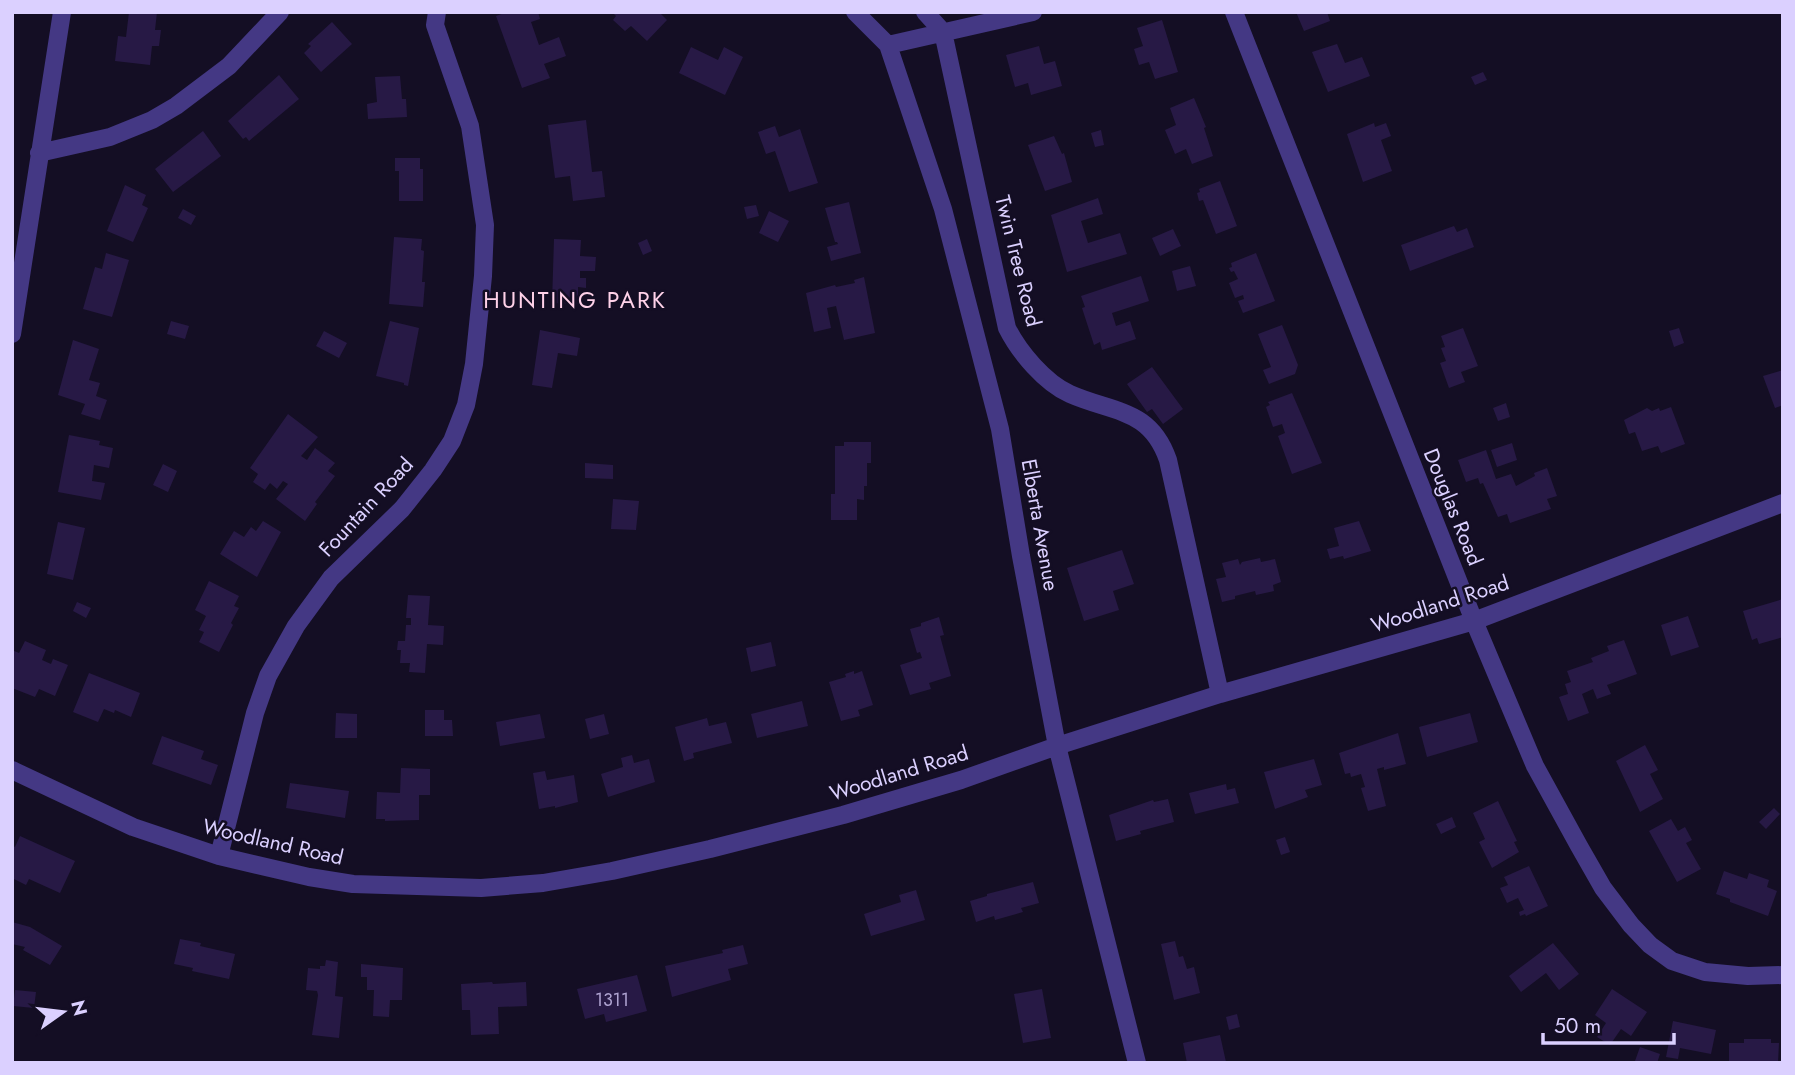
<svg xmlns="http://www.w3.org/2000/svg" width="1795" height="1075" viewBox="0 0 1795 1075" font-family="Jost,sans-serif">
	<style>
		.building { fill: #271945 }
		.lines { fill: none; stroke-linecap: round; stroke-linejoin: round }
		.street { stroke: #443884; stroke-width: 18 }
		.labels { text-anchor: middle; stroke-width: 5; stroke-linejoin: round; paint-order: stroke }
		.number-label { font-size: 18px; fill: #aea2d0 }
		.street-label { font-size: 21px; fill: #dbd0ff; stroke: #140e24 }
		.neighbourhood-label { font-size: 23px; letter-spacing: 2px; fill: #ffd2e9; stroke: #140e24 }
	</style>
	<rect width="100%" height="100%" fill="#140e24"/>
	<!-- building -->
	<path class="building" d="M129,12H157L155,30H161L159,46H152L150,65L115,61L118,36L126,37Z
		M507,12H538L540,19L531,22L539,45L559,37L566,56L544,64L550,78L522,88L496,16Z
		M612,12H659L667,20L647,41L631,26L625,31L613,20L616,16Z
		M1296,12H1327L1330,21L1304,31Z
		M1162,20L1178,72L1155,79L1149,62L1139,65L1134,49L1143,46L1137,28Z
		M332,22L352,44L321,72L304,53L311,46L308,44Z
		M1337,44L1345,63L1362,57L1370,76L1328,92L1312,52Z
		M1039,46L1044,64L1055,61L1062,86L1031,95L1028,83L1015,87L1006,55Z
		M691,47L718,60L724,47L743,57L725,95L679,73Z
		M1483,72L1487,80L1475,85L1471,77Z
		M279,75L299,99L249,141L246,137L243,139L228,121Z
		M400,76L402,99H406L407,117L368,119L367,104L377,102L375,77Z
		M1194,98L1206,127L1204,128L1213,156L1192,164L1186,149L1175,154L1165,130L1176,125L1170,108Z
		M586,120L592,172L602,171L605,197L573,201L570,176L555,178L548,125Z
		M1374,123L1375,127L1386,123L1391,136L1381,140L1392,171L1363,182L1347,134Z
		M775,126L779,137L800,129L818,183L789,192L775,151L766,154L758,132Z
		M1101,130L1104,145L1095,147L1091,133Z
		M203,131L221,156L173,192L155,169Z
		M1054,136L1062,154L1064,153L1072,182L1045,191L1028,145Z
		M395,158H420V169H423V201H399V171H395Z
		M1220,181L1237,226L1216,234L1203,200L1199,201L1197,193L1200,192L1199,189Z
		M125,185L146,195L142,205L148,208L133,242L107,231Z
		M1098,198L1103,214L1081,221L1088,243L1120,233L1127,254L1067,272L1051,215Z
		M849,202L861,253L831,261L827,247L838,244L837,242H835L825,208Z
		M756,205L759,216L747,219L744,207Z
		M183,209L196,216L191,225L178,218Z
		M769,211L789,221L778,242L759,233Z
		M1454,226L1457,232L1467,228L1474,247L1410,271L1401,245Z
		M1173,229L1181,246L1160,256L1152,238Z
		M394,237L422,239L421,250L424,251L422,282H425L423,307L389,304Z
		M554,239L581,240L580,256L596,257L595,271H580V278H586V288L578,287V304L552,303Z
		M647,239L652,251L643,255L638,243Z
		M106,253L129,260L112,317L83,309L95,267L102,269Z
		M1256,253L1275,301L1243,313L1238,301L1244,299L1243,295L1235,298L1229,283L1238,279L1234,271L1231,272L1229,268L1232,267L1231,263Z
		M1190,266L1196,286L1177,291L1172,271Z
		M1141,276L1149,301L1112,313L1116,326L1130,321L1136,339L1102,350L1100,342L1094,345L1082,308L1085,307L1081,296Z
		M864,277L875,333L844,340L836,306L827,308L831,328L814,332L806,293L835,285L836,287L855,283L854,280Z
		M171,321L189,326L185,339L167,334Z
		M390,321L419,328L408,386L404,385V383L376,376Z
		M1282,325L1298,365L1295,374L1269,384L1263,370L1271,367L1258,334Z
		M1463,328L1478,366L1461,372L1465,382L1449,388L1440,363L1446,361L1441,348L1445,347L1441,336Z
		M1679,328L1684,343L1674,347L1669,331Z
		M540,330L580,338L577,356L558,353L552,388L532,385Z
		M324,331L347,343L339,358L316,346Z
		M73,340L99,349L89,380L100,383L96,396L107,400L100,420L81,414L85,404L58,395Z
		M1152,367L1183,409L1163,424L1152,409L1147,412L1127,384Z
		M1783,370V405L1775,408L1763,376Z
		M1292,393L1322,463L1292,474L1278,436L1285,433L1282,424L1273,427L1266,407L1270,405L1268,402Z
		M1506,403L1510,417L1498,421L1493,408Z
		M1671,407L1685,444L1661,453L1658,446L1642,451L1635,432L1629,434L1624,420L1647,408L1652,411L1659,408L1660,411Z
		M288,414L318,437L301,456L307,460L315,448L335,463L328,471L335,476L315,502L317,504L305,521L276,499L288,484L283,481L277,489L270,483L265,490L253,482L258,474L250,468Z
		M69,435L100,441L99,445L113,448L109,468L94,465L92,481L105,483L101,500L58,492Z
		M844,442H871V463H867V486H864V500L857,499V520H831V494H835V446H844Z
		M1512,443L1517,460L1497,467L1491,450Z
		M1486,450L1496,479L1511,474L1516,486L1535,476L1534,473L1547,468L1557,496L1547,499L1551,509L1510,523L1507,514L1498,517L1483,483L1480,484L1478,478L1466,482L1458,460Z
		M585,463L613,465V479L585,478Z
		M163,464L177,471L168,492L153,485Z
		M613,499L639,501L636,530L611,529Z
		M263,521L281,532L257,577L220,554L234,531L244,537L251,527L256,531Z
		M1359,521L1371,551L1344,559L1343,556L1330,559L1327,549L1339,546L1334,528Z
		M58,522L85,528L73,580L47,574Z
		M1122,550L1134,584L1113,591L1119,610L1084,621L1067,568Z
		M1260,558L1261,562L1275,559L1281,582L1273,585L1274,591L1256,595L1255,591L1235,596V599L1222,602L1216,579L1226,577L1222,563L1238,559L1240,565L1242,562Z
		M209,581L239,596L234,606L239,608L231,623L233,625L219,652L199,642L204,632L199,630L206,616L195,610Z
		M408,595L430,596L428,625L444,626L443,645L427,644L425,673L409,672L410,663H400L401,650H397L398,641H405L406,625H411V618H406Z
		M1783,599V637L1759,644L1757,638L1752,640L1743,611Z
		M77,602L91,608L86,618L73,611Z
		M1688,616L1699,647L1671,656L1661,625Z
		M939,617L944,635L940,636L951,676L929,683L931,689L910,695L900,665L922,658L920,652L917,653L910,629L921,626V623Z
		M1624,640L1637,674L1607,685L1611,694L1597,699L1593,689L1582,694L1589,713L1568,721L1559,697L1568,694L1565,684L1571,682L1567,671L1593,662L1591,658L1609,651L1607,646Z
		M25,641L46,650L42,660L51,664L53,659L68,665L55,696L39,689L35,697L12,688V650L19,653Z
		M771,642L776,666L751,672L746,648Z
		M854,671V674L862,671L873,705L858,710L860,716L841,721L829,682L846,677L845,674Z
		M89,673L140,693L131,717L115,710L114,713L104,709L98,722L73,712Z
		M802,701L808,726L757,738L751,714Z
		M425,710H444V720H452L453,736H425Z
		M336,713L357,714V738H335Z
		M1470,713L1478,742L1427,757L1419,727Z
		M540,714L545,738L500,746L496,722Z
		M604,714L609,734L590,739L585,719Z
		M707,718L709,726L726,722L732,743L693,753L694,758L684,761L675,727Z
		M1398,733L1406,764L1384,770V767L1377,769L1386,806L1368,811L1361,788L1365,787L1361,774L1351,777L1350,773L1345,774L1339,753Z
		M162,736L204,751L201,759L218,765L211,785L152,764Z
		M1645,745L1658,770L1650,774L1663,799L1640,812L1616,761Z
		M632,755L634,763L649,759L655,782L608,797L601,774L623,767L621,758Z
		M1314,759L1322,785L1305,790L1308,797L1275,809L1264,772Z
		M401,768L430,769V795H419V820L385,821V819H376L377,792L400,793Z
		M545,771L547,780L574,775L578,802L555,808V806L539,809L533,773Z
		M290,783L349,791L345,818L286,808Z
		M1226,784L1227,790L1235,788L1239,803L1195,814L1189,793Z
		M1168,799L1174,822L1140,831L1141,834L1116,841L1109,815L1153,800L1154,802Z
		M1498,801L1517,841L1514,842L1519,852L1492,868L1479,842L1485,839L1473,813Z
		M1774,808L1780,814L1766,829L1759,822Z
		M1452,817L1456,827L1441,834L1436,824Z
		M1671,819L1678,831L1685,827L1692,840L1686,843L1701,869L1677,882L1649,831Z
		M20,836L75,861L60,893L29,879L26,885L12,878V845L15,847Z
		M1285,837L1290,852L1281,855L1276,840Z
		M1529,866L1548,906L1526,916L1525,914L1520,916L1519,912L1524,910L1518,898L1507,903L1500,888L1508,885L1504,877Z
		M1724,871L1747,879L1749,873L1769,880L1767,887L1777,891L1768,916L1730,902V899L1716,894Z
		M1033,882L1039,903L1021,908L1023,912L995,920L994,916L976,922L970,901L987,896V894Z
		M916,890L925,920L871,936L864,914L901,902L899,895Z
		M12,922L30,927L62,946L50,965L23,950L25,947L12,944Z
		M180,939L201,943L200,946L235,954L229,979L192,971L193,968L174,964Z
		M1175,941L1179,957L1183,956L1187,969L1194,967L1200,993L1174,1000L1161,944Z
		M1553,943L1579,974L1559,990L1546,973L1521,992L1509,976Z
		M743,945L748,964L728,969L731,980L672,997L665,966L723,953L722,950Z
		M326,960L338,962L335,996L343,997L339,1038L312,1035L318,995L317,991L306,990L308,968L320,969V966H325Z
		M361,964L403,968L402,1000H390L389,1017L373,1016L374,990H367V977H361Z
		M637,975L647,1011L606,1022L604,1014L585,1019L577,989Z
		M492,982L493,984L526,982L527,1006L498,1007L499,1034L471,1035L470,1010H462L461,984Z
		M1042,989L1051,1038L1023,1043L1014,994Z
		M1612,989L1647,1012L1631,1036L1621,1029L1610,1045L1597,1037L1606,1023L1595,1015Z
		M15,990L36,992L34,1008L13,1006Z
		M1237,1014L1240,1027L1229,1030L1226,1017Z
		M1673,1021L1716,1030L1711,1054L1680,1048L1678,1059L1666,1057Z
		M1220,1035L1226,1062L1187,1063L1183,1043Z
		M1744,1039H1771V1043H1779L1778,1063L1729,1062V1043H1744Z
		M1640,1047L1660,1054L1657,1063L1635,1061Z"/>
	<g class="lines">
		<!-- street -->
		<path class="street" d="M855,12L888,45L943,209L1000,429L1021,556L1057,746L1137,1063
			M925,12L943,32L1007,328C1019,352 1045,383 1070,394C1113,413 1150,408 1168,460L1220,694
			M1234,12L1474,621L1535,766L1579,846L1603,888L1631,925L1650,945L1672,961L1705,972L1748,976L1783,975
			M888,45L1033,12
			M39,153L110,137L152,120L176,106L229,66L280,12
			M12,334L62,12
			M12,770L133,827L219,856L309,877L353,884L481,888L543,883L612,871L710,849L843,815L961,780L1057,746L1220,694L1474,621L1783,503
			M219,856L255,713L268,676L296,626L331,578L402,509L433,470L452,441L466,405L474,364L483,276L485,225L470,126L435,25L437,12"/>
	</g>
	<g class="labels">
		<!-- number labels -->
		<g class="number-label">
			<text x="612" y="1006">1311</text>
		</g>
		<!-- street labels -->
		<g class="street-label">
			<text transform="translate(1018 261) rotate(76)" y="7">Twin Tree Road</text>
			<text transform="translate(366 507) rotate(-47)" y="7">Fountain Road</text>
			<text transform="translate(1453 507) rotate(68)" y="7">Douglas Road</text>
			<text transform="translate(1040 525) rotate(80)" y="7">Elberta Avenue</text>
			<text transform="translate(1440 604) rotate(-18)" y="7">Woodland Road</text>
			<text transform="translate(899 773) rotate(-17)" y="7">Woodland Road</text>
			<text transform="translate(273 842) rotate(13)" y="7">Woodland Road</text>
		</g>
		<!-- neighbourhood labels -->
		<g class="neighbourhood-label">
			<text x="575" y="308">HUNTING PARK</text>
		</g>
	</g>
	<!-- border -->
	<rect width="1795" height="1075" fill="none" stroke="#dbd0ff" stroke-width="28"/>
	<!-- north arrow -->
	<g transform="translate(63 1012) rotate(76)" stroke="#140e24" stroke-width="5" paint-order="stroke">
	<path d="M0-5L12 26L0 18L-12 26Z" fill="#dbd0ff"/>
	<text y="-10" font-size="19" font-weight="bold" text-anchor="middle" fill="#dbd0ff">N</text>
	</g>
	<!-- scale -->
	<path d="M1543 1033v10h131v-10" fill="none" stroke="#dbd0ff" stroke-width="3.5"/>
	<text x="1554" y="1033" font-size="21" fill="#dbd0ff" stroke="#140e24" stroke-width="5" paint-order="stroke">50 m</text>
</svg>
